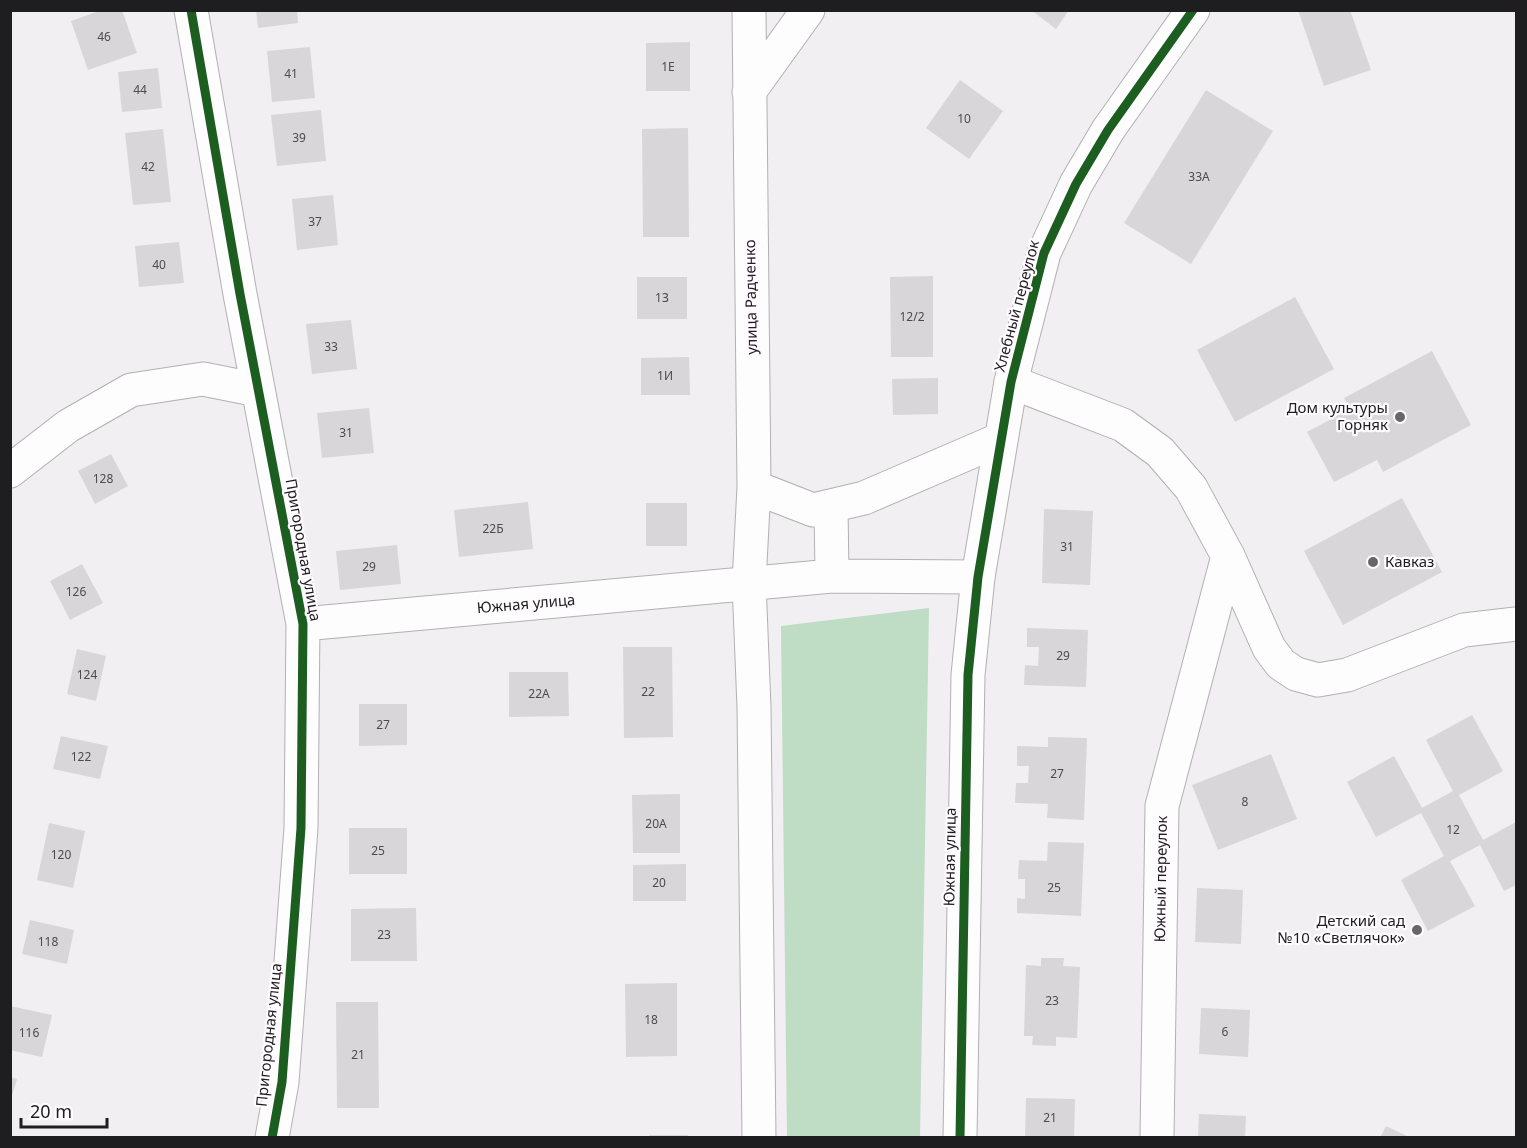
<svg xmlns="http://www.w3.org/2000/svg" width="1527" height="1148" viewBox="0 0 1527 1148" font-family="'Noto Sans',sans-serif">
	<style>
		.green { fill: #bfdcc5 }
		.building { fill: #d8d6d8 }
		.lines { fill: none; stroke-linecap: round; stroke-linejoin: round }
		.street-casing { stroke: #b2b0b2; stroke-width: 35 }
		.secondary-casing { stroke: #b2b0b2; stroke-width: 35 }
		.street { stroke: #fdfdfd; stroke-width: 33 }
		.secondary { stroke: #fdfdfd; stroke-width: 33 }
		.cycleway-casing { stroke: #fffbff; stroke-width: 13 }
		.cycleway { stroke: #1b5e20; stroke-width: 9 }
		.poi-dot { fill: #686668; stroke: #fffbff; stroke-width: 2 }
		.labels { text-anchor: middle; stroke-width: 4.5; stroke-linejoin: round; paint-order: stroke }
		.number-label { font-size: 12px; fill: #4c4b4d }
		.street-label { font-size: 15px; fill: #1e1d1f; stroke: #fffbff }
		.poi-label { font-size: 15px; fill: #1e1d1f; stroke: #fffbff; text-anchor: end }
	</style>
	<rect width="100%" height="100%" fill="#f1eff1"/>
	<!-- green -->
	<path class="green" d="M929,608L920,1137H787L781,626Z"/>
	<!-- building -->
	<path class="building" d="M102,10H122L137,53L88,70L71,21Z
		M256,10H297L298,23L258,28Z
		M1031,10H1069L1056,29Z
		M1298,10H1350L1371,70L1324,86Z
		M690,42V91H646V43Z
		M310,47L315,98L272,102L267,51Z
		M158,68L162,108L122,112L118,72Z
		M960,80L1003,111L969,159L926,128Z
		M1206,90L1273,131L1191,264L1124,223Z
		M321,110L326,161L277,166L271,115Z
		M688,128L689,237H643L642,129Z
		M163,129L171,202L133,205L125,133Z
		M333,195L338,245L297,250L292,199Z
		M179,242L184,283L139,287L135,246Z
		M933,276V357H891L890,277Z
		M637,277H687V319H637Z
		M1295,297L1334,369L1235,422L1197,350Z
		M351,320L357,369L312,374L306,324Z
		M1432,351L1471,425L1383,472L1377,460L1334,482L1307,432L1350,409L1344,398Z
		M689,357L690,395H641V358Z
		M938,378V414L893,415L892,379Z
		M369,408L374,453L322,458L317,413Z
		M111,454L128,486L95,504L78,471Z
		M1402,498L1442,572L1343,625L1304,551Z
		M528,502L533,549L459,557L454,510Z
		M646,503H687V546H646Z
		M1044,509L1093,511L1090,585L1042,583Z
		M397,545L401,584L340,590L336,551Z
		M82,564L103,603L70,620L50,581Z
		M1027,628L1088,630L1086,687L1024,685L1025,665L1038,666L1039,647H1027Z
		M623,647H672L673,737L624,738Z
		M77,649L106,656L96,701L67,694Z
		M509,672H568L569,716L509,717Z
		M359,704H407V745L359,746Z
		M1472,715L1503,771L1459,795L1483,840L1516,822V885L1504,891L1480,845L1450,861L1475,906L1428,931L1401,880L1444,856L1421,813L1376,837L1347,782L1394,756L1422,808L1453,791L1426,740Z
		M61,736L108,746L100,779L53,769Z
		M1048,737L1087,738L1084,820L1047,818L1048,804L1015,803L1016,783H1028L1029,766H1017V746L1048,747Z
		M1271,754L1297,819L1218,850L1192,785Z
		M680,794V853H633L632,795Z
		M49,823L85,831L73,888L37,880Z
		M349,828H407V874H349Z
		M1048,842L1084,843L1081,916L1017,913V898L1025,899V879H1018L1019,860L1047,861Z
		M686,864V901H633V865Z
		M1197,888L1243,890L1241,944L1195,942Z
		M416,908L417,961H351V909Z
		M30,920L74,930L67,964L22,954Z
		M1041,958H1064L1063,966L1080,967L1077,1038L1056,1037V1046L1032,1045L1033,1036H1024L1026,965L1041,966Z
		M677,983V1056L626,1057L625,984Z
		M336,1002H378L379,1108H337Z
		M10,1006L52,1015L42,1057L10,1050Z
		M1201,1008L1250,1010L1248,1057L1199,1054Z
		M10,1077L17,1079L11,1099H10Z
		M1026,1098L1075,1099L1074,1138H1025Z
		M1199,1114L1246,1116L1245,1138H1198Z
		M1386,1126L1411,1138H1380Z
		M649,1135H688V1138H649Z"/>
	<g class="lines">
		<defs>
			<path id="street" d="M191,10L240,294L303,624L301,828L282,1082L272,1138
				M749,10L754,487L749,583L754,707L759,1138
				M749,92L808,10
				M1011,382L1123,425L1160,452L1191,488L1228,556L1269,648L1281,664L1296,674L1318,680L1347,675L1464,630L1516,624
				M10,471L68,426L131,390L203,379L258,390
				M754,487L813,510L864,498L1001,439
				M831,506L832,576
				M303,624L832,576L978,577
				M1157,1138L1162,806L1228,556"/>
			<path id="secondary" d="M960,1138L968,675L978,577L1011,382L1044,253L1076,184L1108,130L1193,10"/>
		</defs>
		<!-- street casing -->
		<use href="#street" class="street-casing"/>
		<!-- secondary casing -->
		<use href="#secondary" class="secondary-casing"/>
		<!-- street -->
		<use href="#street" class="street"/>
		<!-- secondary -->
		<use href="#secondary" class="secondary"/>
		<defs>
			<path id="cycleway" d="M191,10L240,294L303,624L301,828L282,1082L272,1138
				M960,1138L968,675L978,577L1011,382L1044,253L1076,184L1108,130L1193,10"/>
		</defs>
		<!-- cycleway casing -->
		<use href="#cycleway" class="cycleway-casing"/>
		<!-- cycleway -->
		<use href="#cycleway" class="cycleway"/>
	</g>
	<!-- markers -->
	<g class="poi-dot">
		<circle cx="1400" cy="417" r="6"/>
		<circle cx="1373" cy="562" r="6"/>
		<circle cx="1417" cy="930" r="6"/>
	</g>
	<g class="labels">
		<!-- number labels -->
		<g class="number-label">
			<text x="104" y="41">46</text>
			<text x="668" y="71">1Е</text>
			<text x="291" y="78">41</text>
			<text x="140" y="94">44</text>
			<text x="964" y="123">10</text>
			<text x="299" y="142">39</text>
			<text x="148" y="171">42</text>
			<text x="1199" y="181">33А</text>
			<text x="315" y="226">37</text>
			<text x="159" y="269">40</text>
			<text x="662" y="302">1З</text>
			<text x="912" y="321">12/2</text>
			<text x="331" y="351">33</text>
			<text x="665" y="380">1И</text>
			<text x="346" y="437">31</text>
			<text x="103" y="483">128</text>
			<text x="493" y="533">22Б</text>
			<text x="1067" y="551">31</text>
			<text x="369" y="571">29</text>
			<text x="76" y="596">126</text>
			<text x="1063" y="660">29</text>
			<text x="87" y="679">124</text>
			<text x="648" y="696">22</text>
			<text x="539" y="698">22А</text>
			<text x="383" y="729">27</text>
			<text x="81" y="761">122</text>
			<text x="1057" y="778">27</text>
			<text x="1245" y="806">8</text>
			<text x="656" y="828">20А</text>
			<text x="1453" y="834">12</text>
			<text x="378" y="855">25</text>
			<text x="61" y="859">120</text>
			<text x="659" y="887">20</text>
			<text x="1054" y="892">25</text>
			<text x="384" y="939">23</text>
			<text x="48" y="946">118</text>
			<text x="1052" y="1005">23</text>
			<text x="651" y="1024">18</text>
			<text x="1225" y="1036">6</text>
			<text x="29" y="1037">116</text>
			<text x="358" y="1059">21</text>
			<text x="1050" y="1122">21</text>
		</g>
		<!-- street labels -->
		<g class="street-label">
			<text transform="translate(751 297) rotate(-91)" y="5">улица Радченко</text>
			<text transform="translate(1017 306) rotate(-75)" y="5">Хлебный переулок</text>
			<text transform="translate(303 550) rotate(80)" y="5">Пригородная улица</text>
			<text transform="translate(526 604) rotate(-5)" y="5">Южная улица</text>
			<text transform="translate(950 857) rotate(-89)" y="5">Южная улица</text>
			<text transform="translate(1161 879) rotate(-89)" y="5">Южный переулок</text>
			<text transform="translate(269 1035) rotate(-84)" y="5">Пригородная улица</text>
		</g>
		<!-- poi labels -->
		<g class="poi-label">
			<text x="1388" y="413">Дом культуры<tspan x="1388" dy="17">Горняк</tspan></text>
			<text x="1385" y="567" text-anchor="start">Кавказ</text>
			<text x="1405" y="926">Детский сад<tspan x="1405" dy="17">№10 «Светлячок»</tspan></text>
		</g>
	</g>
	<!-- border -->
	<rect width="1527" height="1148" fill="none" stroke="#1e1d1f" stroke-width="24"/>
	<!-- scale -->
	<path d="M21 1118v9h86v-9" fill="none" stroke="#1e1d1f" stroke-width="3"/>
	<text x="30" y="1118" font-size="18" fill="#1e1d1f" stroke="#fffbff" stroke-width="4.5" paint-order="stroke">20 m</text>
</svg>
